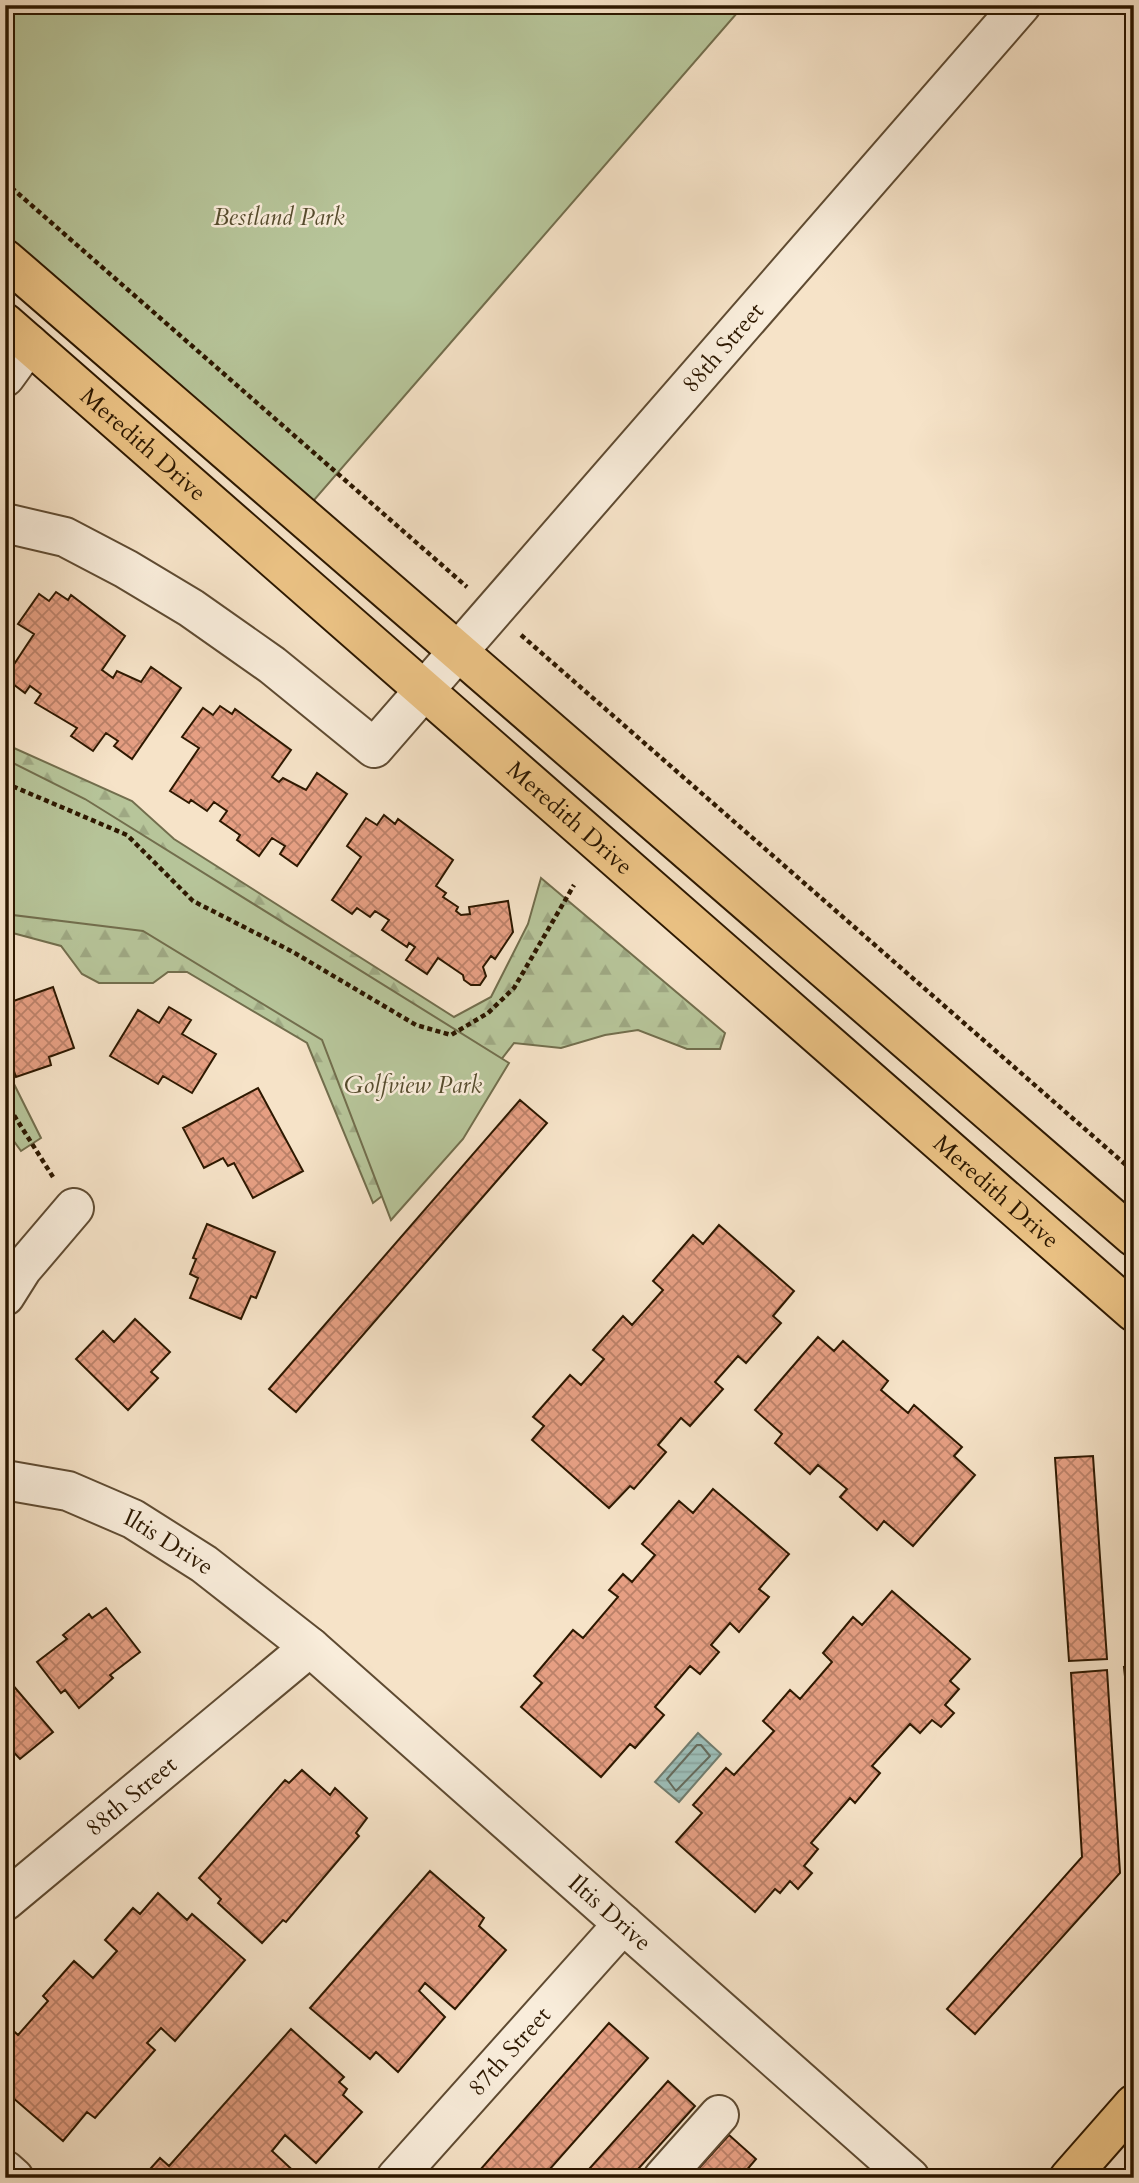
<svg xmlns="http://www.w3.org/2000/svg" width="1139" height="2183" viewBox="0 0 1139 2183" font-family="Cardo,serif">
	<style>
		.forest { fill: url(#forest-firs); stroke: #726e4d; stroke-width: 2 }
		.green { fill: #b7c59a; stroke: #726e4d; stroke-width: 2 }
		.water { fill: url(#water-rules); stroke: #707c6e; stroke-width: 2 }
		.lines { fill: none; stroke-linecap: round; stroke-linejoin: round }
		.shore { stroke: #656b5c; stroke-width: 2 }
		.building { fill: url(#building-cross-hatch); stroke: #2d1800; stroke-width: 2 }
		.minor-casing { stroke: #5f4b32; stroke-width: 42 }
		.major-casing { stroke: #2d1800; stroke-width: 42 }
		.path { stroke: #2d1800; stroke-width: 4.5; stroke-dasharray: 5 3.5; stroke-linecap: butt }
		.minor { stroke: #f9eddb; stroke-width: 38 }
		.major { stroke: #ebc284; stroke-width: 38 }
		.labels { text-anchor: middle; stroke-width: 5; stroke-linejoin: round; paint-order: stroke }
		.park-label { font-size: 24px; font-style: italic; fill: #564c2e; stroke: #f9eddb }
		.street-label { font-size: 24px; fill: #2d1800; stroke: #f9eddb }
	</style>
	<defs>
		<pattern id="forest-firs" width="22" height="20" patternUnits="userSpaceOnUse" patternTransform="scale(1.75)"><rect width="22" height="20" fill="#b7c59a"/><path d="M5 1l3.5 6h-7zM16 11l3.5 6h-7z" fill="#9ea883"/></pattern>
		<pattern id="water-rules" width="6" height="5" patternUnits="userSpaceOnUse" patternTransform="scale(1.75)"><rect width="6" height="5" fill="#9dbeb8"/><path d="M0 2.5h6" fill="none" stroke="#88a39c"/></pattern>
		<pattern id="building-cross-hatch" width="8" height="8" patternUnits="userSpaceOnUse" patternTransform="scale(1.75)"><rect width="8" height="8" fill="#e69f83"/><path d="M0 0l8 8M0 8l8-8" fill="none" stroke="#bb8169"/></pattern>
	</defs>
	<rect width="100%" height="100%" fill="#f6e3c8"/>
	<filter id="stains"><feTurbulence type="fractalNoise" baseFrequency=".00286" numOctaves="4"/><feColorMatrix values="0 0 0 0 .2 0 0 0 0 .09 0 0 0 0 .02 0 0 0 .5 -.17"/></filter>
	<radialGradient id="worn" r=".72"><stop offset=".6" stop-color="#630" stop-opacity="0"/><stop offset="1" stop-color="#630" stop-opacity=".3"/></radialGradient>
	<!-- forest -->
	<path class="forest" d="M5,744L132,801L174,839L454,1017L491,997L528,924L541,878L725,1033L720,1049H687L638,1030L605,1035L561,1048L514,1043L417,1169L373,1203L307,1043L187,972H168L153,983H99L82,974L61,946L5,931Z"/>
	<!-- green -->
	<path class="green" d="M5,5H744L301,515L5,259Z
		M5,759L85,799L509,1063L463,1139L391,1220L322,1040L143,931L5,914Z
		M5,1066L41,1138L21,1151L5,1129Z"/>
	<!-- water -->
	<path class="water" d="M698,1733L721,1754L679,1802L655,1782Z"/>
	<g class="lines">
		<!-- shore -->
		<path class="shore" d="M697,1745H701L710,1756L676,1791L667,1779Z"/>
	</g>
	<!-- building -->
	<path class="building" d="M56,592L68,600L71,595L125,636L102,670L113,678L117,671L141,682L151,667L181,688L132,759L114,746L118,741L106,733L93,751L71,736L77,728L35,703L41,694L30,686L25,693L5,678L34,634L18,624L39,594L49,601Z
		M220,706L232,714L235,709L291,750L272,777L279,782L283,778L306,790L317,773L347,794L297,866L280,854L285,846L272,838L259,856L237,840L240,835L220,821L227,811L214,802L207,811L191,800L189,803L170,791L199,748L182,737L203,708L213,715Z
		M384,815L395,824L398,819L453,860L436,886L446,893L443,897L458,907L456,911L461,915L470,914L469,907L508,901L513,932L495,959L491,956L483,967L486,976L480,985H471L464,980L463,975L438,958L427,974L406,960L415,947L409,943L407,947L382,930L389,920L375,911L370,917L357,908L352,914L332,900L361,857L347,846L366,818L377,825Z
		M53,987L74,1048L49,1057L51,1065L16,1077L5,1045V1004Z
		M169,1007L191,1020L182,1034L216,1054L192,1093L163,1076L158,1084L110,1056L138,1010L159,1023Z
		M258,1088L303,1171L253,1198L234,1163L228,1166L223,1158L204,1168L183,1128Z
		M520,1100L547,1123L296,1412L269,1389Z
		M207,1224L275,1252L256,1298L251,1296L241,1319L190,1298L198,1278L190,1274L196,1259L193,1258Z
		M719,1225L794,1291L773,1316L781,1323L746,1363L738,1356L715,1382L723,1389L690,1426L681,1418L658,1445L666,1452L634,1489L630,1486L609,1508L532,1440L544,1426L533,1417L570,1375L581,1385L604,1359L593,1350L623,1316L632,1325L663,1290L653,1281L693,1235L703,1244Z
		M135,1319L170,1352L151,1372L158,1378L128,1410L76,1359L103,1331L114,1342Z
		M818,1337L834,1351L843,1341L888,1381L881,1390L908,1413L914,1405L962,1447L954,1456L975,1475L913,1546L884,1521L877,1530L840,1497L847,1489L818,1465L810,1474L775,1443L782,1434L755,1410Z
		M1093,1456L1107,1659L1069,1661L1055,1458Z
		M713,1489L789,1554L759,1589L769,1597L739,1632L730,1623L711,1645L719,1652L700,1674L690,1666L655,1707L664,1715L635,1748L630,1744L601,1777L521,1707L542,1683L534,1676L573,1630L583,1638L618,1597L609,1590L623,1574L632,1582L655,1555L642,1544L679,1501L693,1513Z
		M892,1591L970,1659L950,1681L959,1689L945,1705L954,1713L941,1727L932,1720L920,1733L910,1724L872,1766L880,1773L855,1803L850,1798L811,1843L818,1849L804,1866L812,1873L798,1889L790,1881L780,1893L775,1889L755,1912L676,1842L702,1813L693,1805L726,1768L734,1775L774,1731L763,1721L790,1690L800,1699L832,1662L823,1653L853,1617L862,1625Z
		M106,1608L140,1652L110,1675L113,1678L79,1708L65,1690L61,1693L37,1662L67,1639L63,1635L89,1614L92,1618Z
		M1134,1666V1763L1124,1667Z
		M1107,1670L1120,1873L975,2034L947,2009L1082,1857L1071,1673Z
		M5,1676L53,1732L20,1759L5,1743Z
		M302,1770L330,1795L335,1788L367,1818L356,1833L359,1836L286,1922L283,1920L262,1943L218,1903L221,1899L199,1878L285,1780L289,1783Z
		M430,1871L484,1918L479,1926L506,1950L455,2009L425,1983L419,1991L445,2017L398,2072L376,2052L370,2059L310,2008Z
		M158,1893L187,1920L192,1914L245,1960L175,2041L161,2028L147,2043L155,2050L95,2118L87,2112L63,2141L5,2091L8,2077L5,2029L8,2026L18,2035L48,2001L43,1996L74,1961L93,1978L117,1951L105,1940L133,1908L140,1914Z
		M609,2023L648,2058L542,2178H473Z
		M291,2029L344,2077L339,2082L347,2089L343,2095L362,2112L316,2163L285,2135L272,2151L301,2178H142L160,2158L169,2166Z
		M668,2081L695,2106L630,2178H581Z
		M729,2135L756,2159L740,2178H690Z
		M774,2171L782,2178H768Z"/>
	<g class="lines">
		<defs>
			<g id="minor">
				<path d="M5,377L29,344"/>
				<path id="s1" d="M5,523L65,537L126,569L191,608L272,665L374,748L1021,5"/>
				<path d="M5,1296L22,1269L74,1208"/>
				<path id="s2" d="M5,1480L68,1491L133,1519L204,1564L310,1647L910,2178"/>
				<path id="s3" d="M5,1901L310,1647"/>
				<path d="M5,2170L14,2178"/>
				<path id="s4" d="M396,2178L623,1924"/>
				<path d="M663,2178L719,2115"/>
			</g>
			<g id="major">
				<path d="M5,259L1134,1237"/>
				<path id="s5" d="M5,323L1134,1312"/>
				<path d="M1069,2178L1134,2104"/>
			</g>
		</defs>
		<!-- minor casing -->
		<use href="#minor" class="minor-casing"/>
		<!-- major casing -->
		<use href="#major" class="major-casing"/>
		<!-- path -->
		<path class="path" d="M5,182L467,587
			M521,635L1134,1172
			M5,783L127,835L193,901L293,952L416,1025L451,1035L488,1013L514,988L574,885
			M5,1101L53,1177"/>
		<!-- minor -->
		<use href="#minor" class="minor"/>
		<!-- major -->
		<use href="#major" class="major"/>
	</g>
	<g class="labels">
		<!-- park labels -->
		<g class="park-label">
			<text x="279" y="225">Bestland Park</text>
			<text x="413" y="1093">Golfview Park</text>
		</g>
		<!-- street labels -->
		<g class="street-label">
			<text dy="8" stroke="none"><textPath href="#s1" startOffset="968">88th Street</textPath></text>
			<text dy="8" stroke="none"><textPath href="#s5" startOffset="184">Meredith Drive</textPath></text>
			<text dy="8" stroke="none"><textPath href="#s5" startOffset="751">Meredith Drive</textPath></text>
			<text dy="8" stroke="none"><textPath href="#s5" startOffset="1318">Meredith Drive</textPath></text>
			<text dy="8" stroke="none"><textPath href="#s2" startOffset="177">Iltis Drive</textPath></text>
			<text dy="8" stroke="none"><textPath href="#s3" startOffset="164">88th Street</textPath></text>
			<text dy="8" stroke="none"><textPath href="#s2" startOffset="754">Iltis Drive</textPath></text>
			<text dy="8" stroke="none"><textPath href="#s4" startOffset="170">87th Street</textPath></text>
		</g>
	</g>
	<!-- margin -->
	<rect width="1139" height="2183" fill="none" stroke="#f6e3c8" stroke-width="28"/>
	<rect x="7" y="7" width="1125" height="2169" fill="none" stroke="#2d1800" stroke-width="3.5"/>
	<rect x="14" y="14" width="1111" height="2155" fill="none" stroke="#2d1800" stroke-width="2"/>
	<rect width="100%" height="100%" filter="url(#stains)"/>
	<rect width="100%" height="100%" fill="url(#worn)"/>
</svg>
